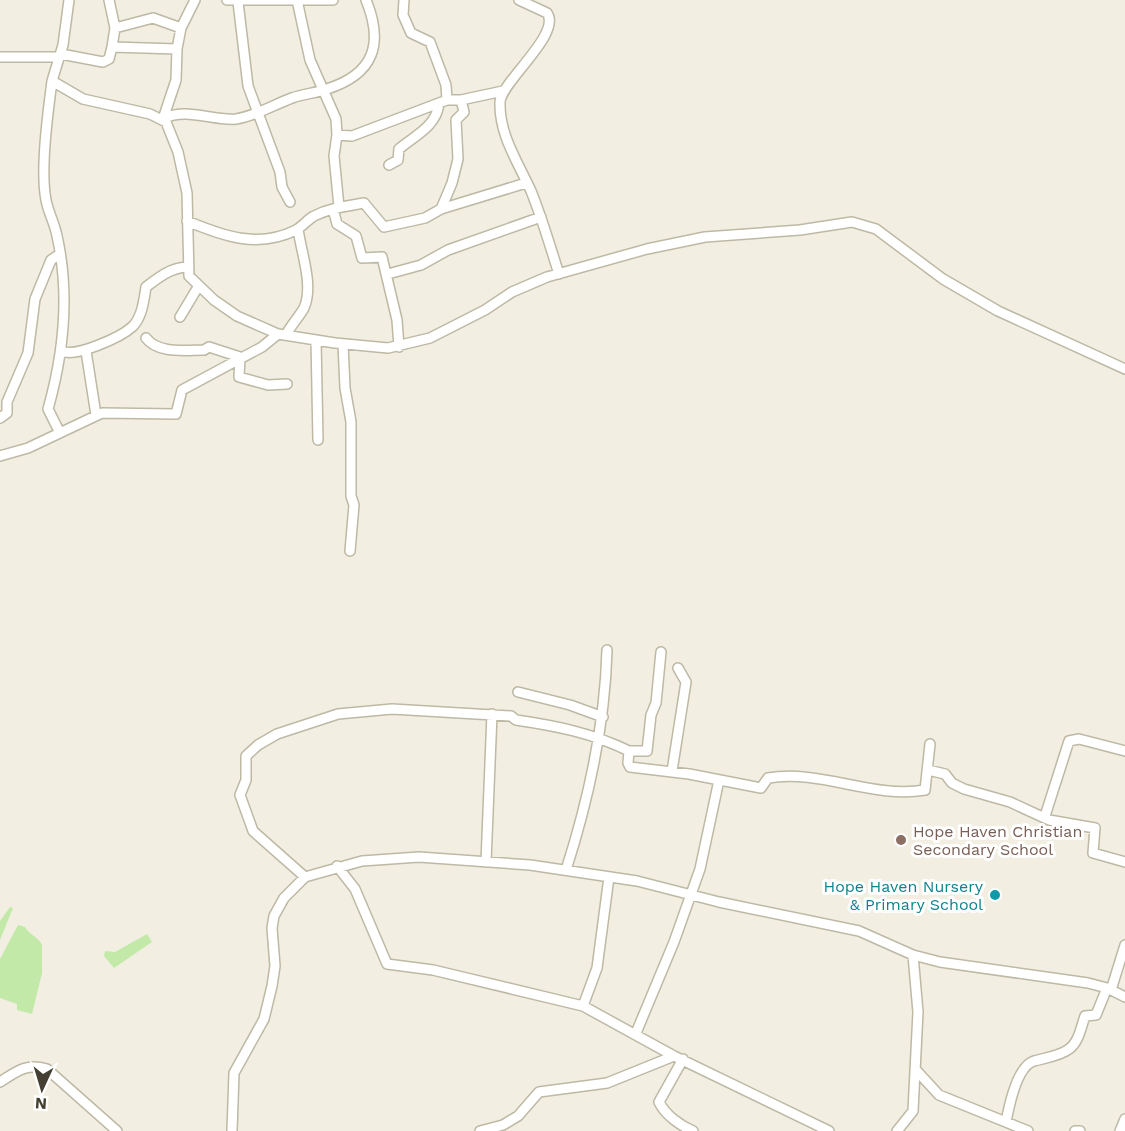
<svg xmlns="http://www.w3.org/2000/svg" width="1125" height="1131" viewBox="0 0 1125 1131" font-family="'Work Sans',sans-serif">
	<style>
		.green { fill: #c2e9a8 }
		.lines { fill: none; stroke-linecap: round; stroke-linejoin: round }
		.minor-casing { stroke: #beb9a4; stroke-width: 12 }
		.minor { stroke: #fff; stroke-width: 9 }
		.education-dot { fill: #8d6e63; stroke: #fff; stroke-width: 2 }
		.culture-dot { fill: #0f9aa8; stroke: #fff; stroke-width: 2 }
		.labels { text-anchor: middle; stroke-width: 6; stroke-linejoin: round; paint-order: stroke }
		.education-label { font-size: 16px; fill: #785e54; stroke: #fff; text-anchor: start }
		.culture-label { font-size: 16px; fill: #0d838f; stroke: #fff; text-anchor: end }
	</style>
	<rect width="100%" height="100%" fill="#f2efe2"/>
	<!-- green -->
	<path class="green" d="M10,907L13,908L0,940V921Z
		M18,925L25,927C29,935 39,937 42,945V973L32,1014L17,1010V1004L0,998V959Z
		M147,934L152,942L114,968L104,956L105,951L115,952Z"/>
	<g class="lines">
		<defs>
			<path id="minor" d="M69,0L63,45L52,81L83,99L150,114L166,122L178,152L187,193L189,276L214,300L237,316L278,334L335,343L388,348L430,338L485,310L512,292L547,277L647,249L705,237L800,230L852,222L876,229L943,279L998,311L1125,369
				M109,0L115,28L112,47L177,49
				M227,0H333
				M297,0L310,60L336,119L337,135L352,136L447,100H461L503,91
				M404,0L403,15L411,33L430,42L446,85L447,100
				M519,0L547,13C562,34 501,82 500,102C499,135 518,162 531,191C542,218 550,246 559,274
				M238,2L248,86L280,172L282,187L290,202
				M115,28L153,18L181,28
				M61,54L103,62L109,59L112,47
				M0,57H60
				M52,81C48,112 40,170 46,200C48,212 55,224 57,236C70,294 64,352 48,409L60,433
				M163,119C186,107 212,121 236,119C256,116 273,105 292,98C303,94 316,93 327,89C374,74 384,44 366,0
				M163,119L176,80L177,49L181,28L195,0
				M337,135L334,156L339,207
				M389,165L398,160L399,149C414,136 436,127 439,104
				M333,209L337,224L356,236L362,258L382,257L397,320L399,347
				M441,209L452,183L458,159L456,120L464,112L461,100
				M187,221C223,236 258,249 296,230C303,226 307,220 314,216C330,208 347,206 364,203L384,227L425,218L441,209L526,183
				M388,274L421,265L448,250L541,217
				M180,317L198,287
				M286,335C291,325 299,317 304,308C314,286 301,252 298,229
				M146,338C158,354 185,350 204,350L209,347L240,357L239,377L268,385L287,384
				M316,340L318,440
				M343,344L345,388L351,422V496L354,505L350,551
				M62,351C75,358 121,337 132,327C142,318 144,300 146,287C159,277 170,268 187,267
				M86,351L96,415
				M0,418L7,413V402L28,353L35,299L51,260L60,254
				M0,456L28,448L102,413L176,414L182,390L262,347L278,334
				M518,692L570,705L603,717
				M629,751H647L651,715L656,703L661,652
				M928,770L945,774L952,783L964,789L1010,802L1049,820L1095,828L1093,853L1125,862
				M672,771L686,682L678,668
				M1045,816L1069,741L1079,739L1125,751
				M486,862L492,714
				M337,866L355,889L387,964L433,970L583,1006L674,1056L829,1131
				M566,870C589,798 605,725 607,650
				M305,877L253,831L240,795L246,780V756L258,745L277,734L338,714L392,709L511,716L516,720C557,726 592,733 629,751L628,763L630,767L689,774L761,788L768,778C821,769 873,799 925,790L930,744
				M1111,990L1125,945
				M583,1006L597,968L609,877
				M636,1033L674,942L700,869L719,780
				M683,1059L659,1102C665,1115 681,1126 693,1131
				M916,1070L939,1095L1028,1131
				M0,1082C17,1071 26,1063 47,1069L117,1131
				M1006,1122C1009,1106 1017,1066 1034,1061C1045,1058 1060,1056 1069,1049C1079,1042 1081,1027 1085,1016L1096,1015L1107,988
				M232,1131L234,1073L264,1019L272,986L275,966L272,928L274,916L284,898L305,877L362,861L419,857L530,865L637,881L719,902L859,931L913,955L940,962L1088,983L1107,988L1125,997
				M480,1131L503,1125L518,1116L539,1092L607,1083L674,1056
				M897,1131L913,1111L918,1012L913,955
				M1075,1131H1080
				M1120,1131L1125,1119"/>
		</defs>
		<!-- minor casing -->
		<use href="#minor" class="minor-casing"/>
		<!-- minor -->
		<use href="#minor" class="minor"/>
	</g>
	<!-- markers -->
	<circle class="education-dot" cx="901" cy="840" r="6"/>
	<circle class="culture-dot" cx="995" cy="895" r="6"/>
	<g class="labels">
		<!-- education labels -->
		<g class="education-label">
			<text x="913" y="837">Hope Haven Christian<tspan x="913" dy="18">Secondary School</tspan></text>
		</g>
		<!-- culture labels -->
		<g class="culture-label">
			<text x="983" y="892">Hope Haven Nursery<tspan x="983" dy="18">&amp; Primary School</tspan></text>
		</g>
	</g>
	<!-- north arrow -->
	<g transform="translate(42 1089) rotate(184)" stroke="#ffffff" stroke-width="4.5" paint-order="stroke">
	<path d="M0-4.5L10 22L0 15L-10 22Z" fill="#443f32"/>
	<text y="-9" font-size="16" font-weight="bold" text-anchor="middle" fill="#443f32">N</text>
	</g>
</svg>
